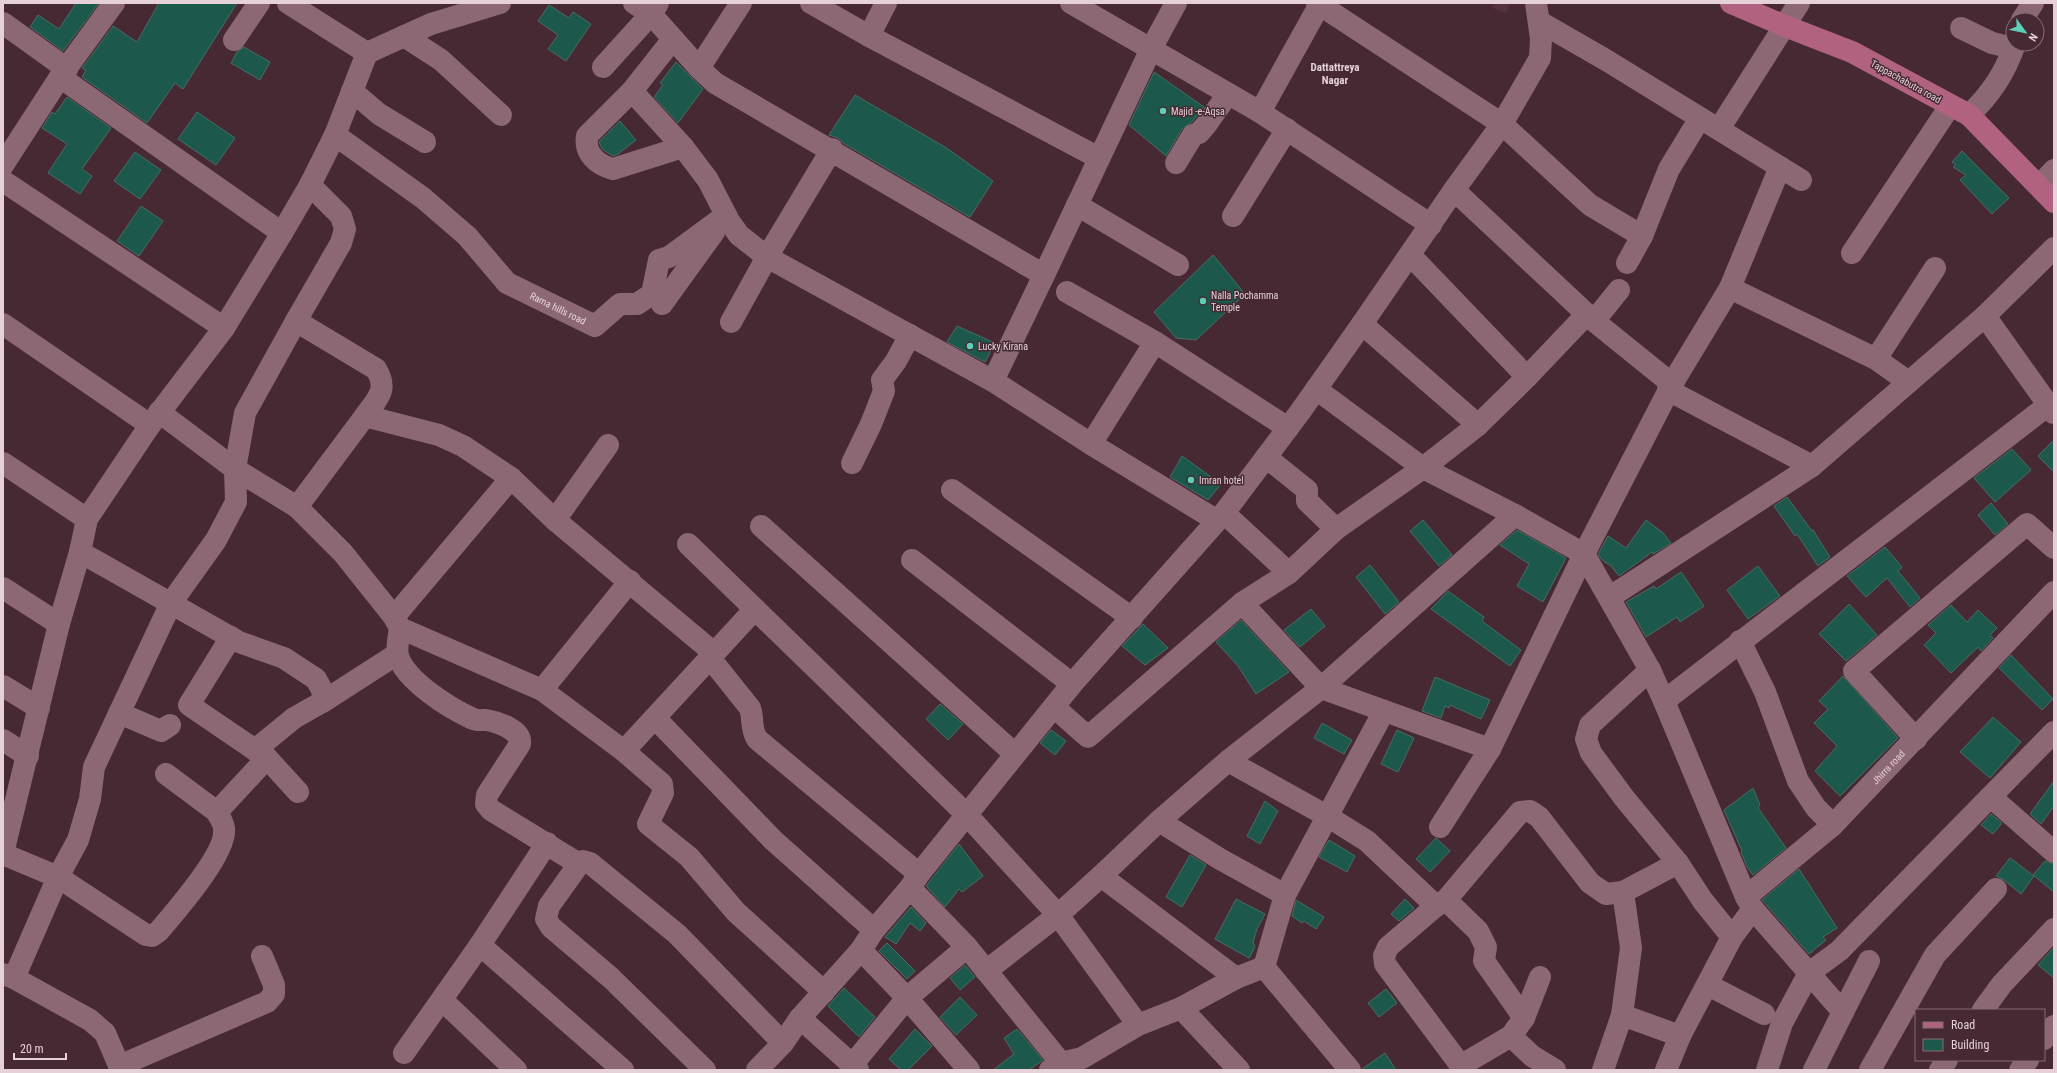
<svg xmlns="http://www.w3.org/2000/svg" width="2057" height="1073" viewBox="0 0 2057 1073" font-family="'Roboto Condensed',sans-serif">
	<style>
		.built { fill: #55303d }
		.building { fill: #1d584d; stroke: #466d65 }
		.lines { fill: none; stroke-linecap: round; stroke-linejoin: round }
		.minor { stroke: #8b6874; stroke-width: 22 }
		.major { stroke: #b06280; stroke-width: 22 }
		.poi-dot { fill: #5dceb9; stroke: #462933; stroke-width: 1.5 }
		.labels { text-anchor: middle; stroke-width: 3; stroke-linejoin: round; paint-order: stroke }
		.street-label { font-size: 10px; fill: #e5d1d7; stroke: #462933 }
		.poi-label { font-size: 10px; fill: #e5d1d7; stroke: #462933; text-anchor: start }
		.neighbourhood-label { font-size: 11px; font-weight: bold; fill: #e5d1d7; stroke: #462933 }
	</style>
	<rect width="100%" height="100%" fill="#462933"/>
	<!-- built -->
	<path class="built" d="M1494,3H1510L1506,13L1492,8Z"/>
	<!-- building -->
	<path class="building" d="M76,3H99L63,51L30,27L38,15L59,29Z
		M159,3H237L183,89L175,83L147,123L82,77L86,70L82,68L113,26L137,42Z
		M549,5L569,18L573,12L591,24L566,61L548,49L558,35L538,21Z
		M244,47L270,62L260,80L231,63L237,52Z
		M676,62L703,89L678,123L654,97L663,85L660,83Z
		M1154,72L1204,107L1192,122L1182,129L1166,156L1129,125Z
		M855,95L945,147L993,181L970,217L843,143L838,138L829,135Z
		M67,97L111,128L82,169L92,176L80,194L48,173L67,144L42,128L52,112L55,114Z
		M197,112L235,138L216,165L178,139Z
		M620,121L636,140L618,154L613,156L602,149L599,142Z
		M1962,151L2009,198L1992,214L1960,180L1966,175L1953,167L1956,165L1952,162Z
		M135,152L161,170L140,199L114,181Z
		M141,206L163,221L139,256L117,241Z
		M1213,255L1245,294L1196,340L1176,338L1154,312Z
		M957,326L995,343L985,362L947,342Z
		M2054,440V472L2038,456Z
		M2012,449L2031,470L1995,502L1974,478Z
		M1182,456L1221,484L1208,500L1170,477Z
		M1787,497L1812,531L1813,530L1830,557L1818,566L1797,534L1795,536L1774,506Z
		M1991,503L2008,524L1995,535L1978,515Z
		M1423,520L1452,555L1439,566L1410,531Z
		M1646,520L1662,532L1671,543L1653,554L1652,552L1619,576L1611,566L1602,560L1598,554L1608,536L1626,548Z
		M1517,530L1566,558L1543,602L1517,586L1529,564L1500,545Z
		M1885,547L1902,567L1898,571L1920,598L1910,607L1887,578L1866,597L1847,576Z
		M1370,565L1399,602L1385,614L1356,577Z
		M1758,566L1780,596L1748,619L1727,590Z
		M1681,572L1704,606L1680,622L1677,617L1646,637L1626,602L1654,586L1656,589Z
		M1448,591L1484,617L1482,621L1521,650L1510,666L1431,609Z
		M1849,604L1877,635L1846,661L1819,634Z
		M1951,605L1967,622L1978,610L1997,628L1990,635L1993,638L1981,651L1978,647L1951,673L1924,645L1936,633L1928,625Z
		M1311,609L1325,626L1300,647L1284,630Z
		M1241,620L1289,672L1256,694L1238,666L1216,642Z
		M1143,624L1168,648L1145,665L1122,646Z
		M2011,655L2053,699L2042,710L1999,668Z
		M1843,676L1898,738L1840,796L1815,771L1837,746L1814,723L1828,709L1819,701Z
		M1435,677L1490,700L1481,719L1450,705L1449,708L1445,706L1441,718L1422,711Z
		M940,704L963,724L948,740L926,719Z
		M1993,717L2021,742L1990,778L1960,752Z
		M1322,723L1352,740L1344,754L1314,738Z
		M1051,730L1066,741L1055,755L1040,743Z
		M1397,730L1414,738L1398,772L1381,764Z
		M2054,781V806L2041,824L2030,814Z
		M1753,788L1760,805L1758,808L1786,848L1753,875L1747,867L1741,852L1742,851L1724,810Z
		M1265,801L1278,811L1260,844L1247,836Z
		M1991,814L2002,823L1993,834L1981,825Z
		M1436,838L1450,851L1430,872L1416,859Z
		M1329,840L1355,856L1347,872L1319,857Z
		M959,844L983,876L962,892L959,889L945,907L926,886Z
		M1190,855L1206,865L1182,907L1166,897Z
		M2010,858L2034,876L2021,894L2004,880L1996,876Z
		M2045,861L2054,864V892L2033,875Z
		M1799,869L1837,928L1823,937L1826,940L1809,954L1762,900Z
		M1236,899L1265,914L1257,929L1253,942L1255,947L1249,958L1215,939Z
		M1405,899L1414,908L1399,921L1391,914Z
		M1296,900L1324,917L1316,929L1304,921L1302,923L1292,916Z
		M911,907L926,923L920,931L910,923L896,944L885,937Z
		M887,943L915,971L907,979L879,951Z
		M2054,947V978L2038,965Z
		M965,965L975,977L960,990L950,978Z
		M844,988L875,1017L859,1037L828,1006Z
		M1386,989L1397,1003L1379,1017L1368,1003Z
		M960,997L977,1015L956,1035L940,1017Z
		M915,1029L932,1046L908,1070H901L889,1059Z
		M1017,1029L1043,1060L1029,1070H993L1014,1054L1004,1038Z
		M1385,1053L1396,1070H1362V1069Z"/>
	<g class="lines">
		<!-- minor -->
		<g class="minor">
			<path d="M288,3L367,53L431,24L500,3"/>
			<path d="M634,3L651,14L699,68"/>
			<path d="M741,3L699,68L715,83L1044,275L993,381L1091,444L1216,520"/>
			<path d="M811,3L869,36L1099,158"/>
			<path d="M1071,3L1260,112L1431,225"/>
			<path d="M1317,3L1502,124L1590,205L1642,236"/>
			<path d="M2022,20L2033,3"/>
			<path d="M1540,22L1606,60L1801,180"/>
			<path d="M3,23L67,69"/>
			<path d="M1961,28L1992,43L2013,48"/>
			<path d="M404,36L441,60L501,115"/>
			<path d="M869,36L886,3"/>
			<path d="M673,39L632,91L683,147L708,180L729,221L739,235L767,257L993,381"/>
			<path d="M234,40L259,3"/>
			<path d="M603,67L651,14L658,3"/>
			<path d="M60,77L282,233"/>
			<path d="M352,91L379,114L425,142"/>
			<path d="M632,91L587,136C584,153 597,165 613,169L683,147"/>
			<path d="M1260,112L1320,4"/>
			<path d="M1969,115C1991,94 2005,73 2015,44"/>
			<path d="M1719,129L1799,3"/>
			<path id="s1" d="M335,135L423,198L467,236L507,283L595,326L620,304H637L652,294L659,260L669,257L726,215"/>
			<path d="M1176,163L1193,135L1199,133L1206,125L1228,94"/>
			<path d="M3,165L60,77L114,3"/>
			<path d="M3,181L224,328"/>
			<path d="M310,185L341,216L345,229L341,243L296,321L376,369C389,390 377,399 365,416"/>
			<path d="M2039,186L2054,170"/>
			<path d="M1077,205L1178,265"/>
			<path d="M1233,216L1287,129"/>
			<path d="M1852,253L1950,106"/>
			<path d="M1411,256L1527,377"/>
			<path d="M1627,263L1642,236L1669,169L1700,118"/>
			<path d="M1044,275L1151,49L1176,3"/>
			<path d="M1730,288L1780,167"/>
			<path d="M1067,292L1155,342L1288,428"/>
			<path d="M662,304L714,232"/>
			<path d="M1985,316L2054,413"/>
			<path d="M1594,321L1619,290"/>
			<path d="M731,322L767,257L832,149"/>
			<path d="M3,324L150,425"/>
			<path d="M1362,324L1478,425"/>
			<path d="M1876,359L1935,268"/>
			<path d="M1672,384L1730,288L1876,359L1907,381"/>
			<path d="M1316,389L1423,468L1515,515L1584,554L1650,670L1664,701L2047,406"/>
			<path d="M1668,390L1812,466"/>
			<path d="M159,412L235,469L297,507L343,553L394,617L400,628L542,690L624,751L662,784L663,793L648,824L689,857L736,912L824,992"/>
			<path d="M1091,444L1155,342"/>
			<path d="M1266,457L1307,490V501L1336,529"/>
			<path d="M3,463L87,519"/>
			<path d="M852,463L871,424L884,391L882,380L896,361L910,335"/>
			<path d="M952,490L1132,618"/>
			<path d="M297,507L365,416L439,435L463,446L511,478L555,520L714,653"/>
			<path d="M1224,513L1289,573"/>
			<path d="M555,520L608,445"/>
			<path d="M761,526L1015,754"/>
			<path d="M688,544L966,814L1058,915L1138,1025"/>
			<path d="M80,552L239,642L284,658L316,679L322,690L324,701"/>
			<path d="M912,560L1072,684"/>
			<path d="M3,588L59,624"/>
			<path d="M1610,597L1812,466L1985,316L2054,248"/>
			<path d="M1242,603L1321,688L1515,515"/>
			<path d="M394,617L511,478"/>
			<path d="M400,628C399,636 396,648 398,656C406,681 448,707 471,718C476,721 481,720 486,720C498,722 522,730 520,744L487,795L486,804L491,810L579,864L583,861L590,863L677,934L783,1043"/>
			<path d="M231,637L189,705L255,750"/>
			<path d="M1740,641L1765,692L1798,781L1816,808L1833,825"/>
			<path d="M710,658L750,708C754,720 750,727 757,739L919,874"/>
			<path d="M1650,670L1590,725L1586,739L1591,753L1625,799L1678,863L1703,901L1732,937"/>
			<path d="M3,686L39,708"/>
			<path d="M542,690L630,581"/>
			<path d="M1664,701L1746,897L1753,909L1732,937L1680,1036L1666,1070"/>
			<path d="M1054,707L1088,737L1242,603L1289,573L1336,529L1423,468L1478,425L1527,377L1587,314"/>
			<path d="M119,713L161,731L170,725"/>
			<path d="M655,718L773,840L874,930"/>
			<path d="M1916,739L1854,671L2027,524L2054,548"/>
			<path d="M3,740L28,756"/>
			<path d="M624,751L755,609"/>
			<path d="M1228,761L1327,816L1367,841L1436,906"/>
			<path d="M166,774L217,812L267,758"/>
			<path d="M298,792L267,758L255,750L294,718L324,701L397,654"/>
			<path d="M1991,797L2054,852"/>
			<path d="M1159,821L1101,876L1236,978"/>
			<path d="M1440,827L1490,749L1584,554L1672,384L1594,321L1454,190"/>
			<path d="M3,853L59,624L80,552L87,519L150,425L224,328L282,233L310,185L335,135L367,53"/>
			<path d="M3,854L58,877L146,935L152,936L159,931C175,912 227,853 224,829C224,823 219,817 217,812"/>
			<path d="M579,864L549,906L546,919L551,927L611,978L705,1070"/>
			<path d="M910,888L967,947L1061,1063"/>
			<path d="M1285,895L1384,711"/>
			<path id="s2" d="M1746,897L1833,825L2054,592"/>
			<path d="M1446,900L1478,931L1486,947L1484,961L1524,1018"/>
			<path d="M1753,909L1843,1012L1869,961"/>
			<path d="M480,945L547,843"/>
			<path d="M861,950L907,998L969,1070"/>
			<path d="M1264,967L1350,1070"/>
			<path d="M986,971L1058,915L1101,876"/>
			<path d="M3,974L14,978L90,1020L105,1033L121,1070"/>
			<path d="M14,978L58,877L78,840L90,799L94,767L171,603L216,540L236,502L235,469L245,413L296,321"/>
			<path d="M1708,985L1764,1014"/>
			<path d="M442,1000L516,1070"/>
			<path d="M1181,1008L1239,1070"/>
			<path d="M1983,1010L2002,984L2054,929"/>
			<path d="M1622,1015L1631,948L1623,892"/>
			<path d="M800,1018L858,1070"/>
			<path d="M1511,1036L1532,1056L1555,1070"/>
			<path d="M2044,1039L2054,1026"/>
			<path d="M404,1053L480,945L623,1070"/>
			<path d="M853,1064L907,998L967,947"/>
			<path d="M119,1066L267,1002L274,994V985L262,956"/>
			<path d="M1460,1066L1511,1036L1524,1018L1540,977"/>
			<path d="M757,1070L783,1043L800,1018L861,950L874,930L910,888L919,874L1072,684L1224,513L1300,412L1362,324L1454,190L1502,124L1540,58L1541,39L1536,3"/>
			<path d="M1050,1070L1061,1063L1082,1058L1138,1025L1181,1008L1236,978L1264,967L1285,895L1220,859L1159,821L1228,761L1321,688L1490,749"/>
			<path d="M1464,1070L1385,964L1384,956L1388,947L1436,906L1446,900L1520,812L1530,811L1539,817L1590,883L1606,894L1623,892L1678,863"/>
			<path d="M1603,1070L1622,1015L1680,1036"/>
			<path d="M1767,1070L1782,1023L1809,973L1839,951L2054,732"/>
			<path d="M1814,1070L1843,1012"/>
			<path d="M1870,1070L1935,955L1996,889"/>
			<path d="M1940,1070L1947,1060"/>
			<path d="M2020,1070L2028,1060"/>
		</g>
		<!-- major -->
		<path class="major" d="M1731,3L1785,26L1852,52L1969,115L2054,202"/>
	</g>
	<!-- markers -->
	<g class="poi-dot">
		<circle cx="1163" cy="111" r="4"/>
		<circle cx="1203" cy="301" r="4"/>
		<circle cx="970" cy="346" r="4"/>
		<circle cx="1191" cy="480" r="4"/>
	</g>
	<g class="labels">
		<!-- street labels -->
		<g class="street-label">
			<text transform="translate(1906 81) rotate(29)" y="4">Tappachabutra road</text>
			<text dy="4" stroke="none"><textPath href="#s1" startOffset="285">Rama hills road</textPath></text>
			<text dy="4" stroke="none"><textPath href="#s2" startOffset="193">Jhirra road</textPath></text>
		</g>
		<!-- poi labels -->
		<g class="poi-label">
			<text x="1171" y="115">Majid -e-Aqsa</text>
			<text x="1211" y="299">Nalla Pochamma<tspan x="1211" dy="12">Temple</tspan></text>
			<text x="978" y="350">Lucky Kirana</text>
			<text x="1199" y="484">Imran hotel</text>
		</g>
		<!-- neighbourhood labels -->
		<g class="neighbourhood-label">
			<text x="1335" y="71">Dattattreya<tspan x="1335" dy="13">Nagar</tspan></text>
		</g>
	</g>
	<!-- border -->
	<rect width="2057" height="1073" fill="none" stroke="#e5d1d7" stroke-width="8"/>
	<!-- legend -->
	<rect x="1915" y="1009" width="130" height="52" fill="#462933" stroke="#866c75"/>
	<rect x="1923" y="1022" width="20" height="6" fill="#b06280" stroke="#866c75"/>
	<text x="1951" y="1029" font-size="12" fill="#e5d1d7">Road</text>
	<rect x="1923" y="1039" width="20" height="12" fill="#1d584d" stroke="#866c75"/>
	<text x="1951" y="1049" font-size="12" fill="#e5d1d7">Building</text>
	<!-- north arrow -->
	<g transform="translate(2025 32) rotate(123)"><circle r="19" fill="#462933" stroke="#866c75"/>
	<path d="M0-3L7 15L0 10L-7 15Z" fill="#5dceb9"/>
	<text y="-6" font-size="11" font-weight="bold" text-anchor="middle" fill="#e5d1d7">N</text>
	</g>
	<!-- scale -->
	<path d="M14 1053v6h52v-6" fill="none" stroke="#e5d1d7" stroke-width="2"/>
	<text x="20" y="1053" font-size="12" fill="#e5d1d7" stroke="#462933" stroke-width="3" paint-order="stroke">20 m</text>
</svg>
